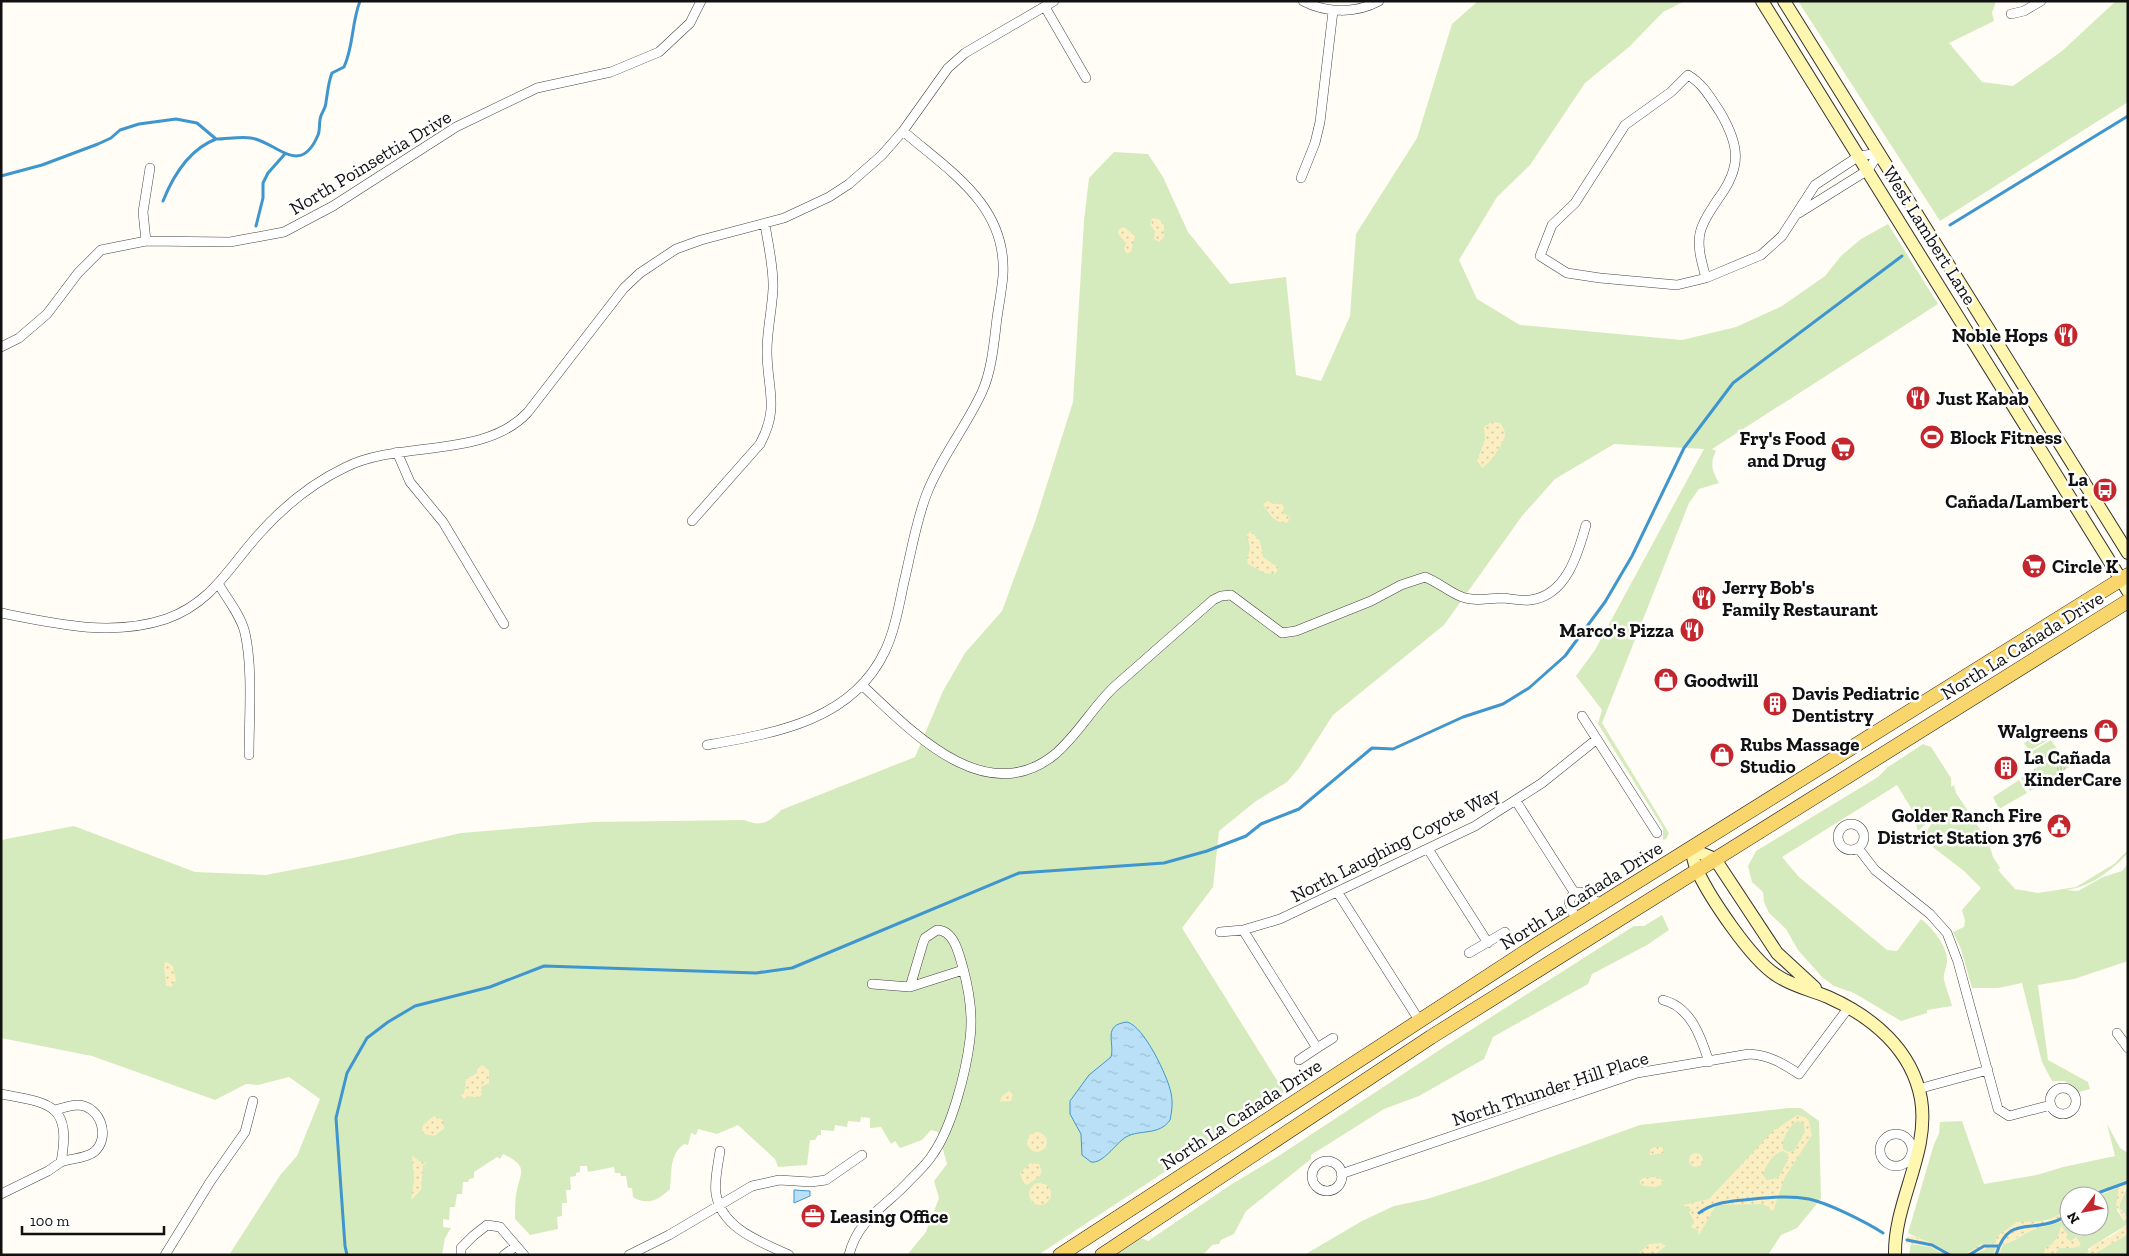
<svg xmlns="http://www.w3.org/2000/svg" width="2129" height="1256" viewBox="0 0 2129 1256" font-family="'Zilla Slab',serif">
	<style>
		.grass { fill: #d5ebbd }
		.sand { fill: url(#sand-dots); fill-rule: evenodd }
		.park { fill: url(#park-tufts) }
		.water { fill: url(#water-ripples); stroke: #3f96cf }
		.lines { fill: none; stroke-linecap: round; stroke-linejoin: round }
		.stream { stroke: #3f96cf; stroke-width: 3 }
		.street-casing { stroke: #444; stroke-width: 10 }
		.secondary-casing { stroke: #333; stroke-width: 14 }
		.primary-casing { stroke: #222; stroke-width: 15 }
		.street { stroke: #fff; stroke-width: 9 }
		.secondary { stroke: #fff6b0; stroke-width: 12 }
		.primary { stroke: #f9d66b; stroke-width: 14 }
		.labels { text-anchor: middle; stroke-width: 5; stroke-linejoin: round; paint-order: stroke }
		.street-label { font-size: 19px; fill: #111; stroke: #fff }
		.poi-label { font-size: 19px; font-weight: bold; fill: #111; stroke: #fff; text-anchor: start }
	</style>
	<defs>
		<pattern id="sand-dots" width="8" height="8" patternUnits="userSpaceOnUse" patternTransform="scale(1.25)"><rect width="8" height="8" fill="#fbeec1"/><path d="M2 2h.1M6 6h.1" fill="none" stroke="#d6cba5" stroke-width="1.8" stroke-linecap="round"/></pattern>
		<pattern id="park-tufts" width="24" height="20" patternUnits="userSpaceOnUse" patternTransform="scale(1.25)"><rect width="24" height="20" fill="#d5ebbd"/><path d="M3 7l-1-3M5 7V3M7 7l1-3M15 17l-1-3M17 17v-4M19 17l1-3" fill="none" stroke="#b6c8a1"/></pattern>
		<pattern id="water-ripples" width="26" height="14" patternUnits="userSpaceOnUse" patternTransform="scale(1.25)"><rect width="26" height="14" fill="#b9e0f7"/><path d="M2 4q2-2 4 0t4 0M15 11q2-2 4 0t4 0" fill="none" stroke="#9ebfd3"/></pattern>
	</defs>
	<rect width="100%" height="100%" fill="#fffdf5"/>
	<!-- grass -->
	<path class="grass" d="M1478,1H1685L1663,12L1629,47L1585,83L1530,165L1497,197L1459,260L1477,299L1520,325L1682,340L1736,327L1782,306L1825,276L1841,256L1861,239L1888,224L1938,304L1712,449L1716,451C1709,464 1713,472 1719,483L1699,489L1689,503L1602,723L1669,833L1666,839L1663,840V828L1598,724L1602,710L1576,676L1595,650L1704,449L1614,444L1555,479L1522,516L1444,625L1333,715L1299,768L1287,782L1256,801L1219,831L1213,887L1182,928L1285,1093L1038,1255H907L926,1232L939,1198L934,1181L947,1164L938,1132L931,1130L922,1140L900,1148L895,1141L891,1144L881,1127L870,1128V1118L861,1117L860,1122L848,1121L847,1127L835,1125L834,1131L821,1130V1135H818L815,1140H810L807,1165L778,1167L775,1159L738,1125L717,1134L698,1129L696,1135L691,1133L688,1145L684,1144C669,1155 672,1172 670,1189C659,1200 647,1206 633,1197L632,1188H628L626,1176H621L620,1173H615L614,1167L588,1172L587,1166H580V1172L576,1173V1176L570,1177L571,1190H566L567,1203H562V1216L557,1217L558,1229L530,1235L515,1219C515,1211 515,1202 516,1195C520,1171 530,1167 503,1154L500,1159L497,1157L474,1172V1178L469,1179L468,1182H463L462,1194H457L455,1207H450L449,1220L443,1219V1227L451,1228L445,1238L442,1255H229L281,1174L297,1156L320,1099L289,1077L258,1085L246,1084L215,1100L92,1056L1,1038V841L6,839L74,826L195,872L266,875L353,858L461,833L593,822L744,820C761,827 769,823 781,810L915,757L943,691L965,653L1002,611L1035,522L1073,402L1084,221L1089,178L1114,152L1148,154L1163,177L1188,232L1230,284L1286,277L1296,375L1321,381L1350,316L1356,234L1417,138L1452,24Z
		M1798,1H1996L1992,13L1994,21L1949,43L1982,82L2013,86L2062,51L2116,1H2128V102L1940,221Z
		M2046,729L2049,734L2046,737L2048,740L2029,751L2024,743Z
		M1923,744L1931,747L1951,778V787L1954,785L1956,793L1988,841L1993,857L2000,868L1998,870L2015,889L2038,893L2076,887L2114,864L2128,850V853C2111,871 2089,888 2065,890L2078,891L2103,877L2122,871L2128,864V961L2074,979L2038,985L2048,1060L2088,1082L2090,1089L2079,1092L2065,1081H2052L2042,1062L2022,983L1998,988H1972L1961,949L1953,932L1964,927L1965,921L1962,910L1981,888L1964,871L1921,838L1931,825L1928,822L1918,831L1911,808L1897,785L1782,857L1799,877L1887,950L1897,951L1921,919C1932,927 1948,947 1947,961C1947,968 1943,973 1944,980C1946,989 1950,997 1952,1006L1927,1010V1013L1901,1021L1854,993L1834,986L1822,977L1798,950L1786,929L1769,913L1764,902L1763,892L1752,882L1748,866L1756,851L1878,777L1888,767Z
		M2019,780L2027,793L1999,809L1993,797Z
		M1662,915L1669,930L1647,945L1592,974L1588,984L1493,1037L1484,1059L1419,1096L1384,1109L1311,1155V1159L1246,1211L1234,1234L1221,1240L1219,1244L1212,1245L1203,1255H1116L1142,1238L1148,1241L1232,1184L1277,1157L1441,1049L1634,926H1644Z
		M1788,1108H1801L1819,1121L1821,1199L1797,1228L1781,1235L1768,1255H1304L1362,1221L1394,1206L1427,1199L1487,1180L1640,1125Z
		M1962,1121L1984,1184L2037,1175L2063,1167L2115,1156L2107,1124L2120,1148L2128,1153V1181L2096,1191L2087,1196H2069V1209C2054,1222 2037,1222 2017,1223L1996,1243L1974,1249L1965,1255H1953L1908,1233L1934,1144L1939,1134L1940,1122Z
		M2128,1185V1224L2088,1249L2089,1252L2083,1255H2054L2059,1248L2080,1244L2076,1237L2072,1242L2067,1240L2061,1226V1233L2043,1255H1999L2003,1244C2012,1243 2020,1236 2028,1232C2042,1225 2056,1225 2069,1217V1226H2099L2098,1196L2119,1187L2117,1210L2124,1221L2125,1214L2120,1209V1203Z
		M2128,1234V1255H2092Z
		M1911,1244L1931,1247L1945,1255H1909Z
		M1994,1246L1996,1249L1993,1255H1971Z"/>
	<!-- sand -->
	<path class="sand" d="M1152,218L1159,219L1164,225V237L1159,242L1154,239L1155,232L1150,224Z
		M1124,227L1135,236L1131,252L1127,254L1124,249L1126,243L1118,234L1119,229Z
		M1492,422L1500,423C1503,427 1505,430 1505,435C1504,443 1489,465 1482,468L1477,461L1485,440L1484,427Z
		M1268,501L1275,504H1282L1284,508L1282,512L1290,517L1288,522C1276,525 1269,514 1263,504Z
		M1251,531L1260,541L1263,557L1279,568L1275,574L1264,573L1248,564L1247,559L1250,548L1247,535Z
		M167,962L173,966L176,980L171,987L166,986L164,963Z
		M482,1065L489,1070V1083L481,1087L482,1094L478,1098L471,1096L464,1099L461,1095L465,1090L466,1079L477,1073V1069Z
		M1009,1091L1013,1094L1011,1101L1000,1102L1002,1096Z
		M1797,1115L1808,1118L1812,1135L1785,1177L1773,1211L1763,1204L1719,1205L1715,1207L1699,1235L1698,1230L1691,1227L1694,1221L1689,1212L1692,1210L1683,1205L1709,1199L1773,1131ZM1798,1121L1804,1124L1805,1132L1794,1151L1788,1152L1783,1149C1781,1140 1790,1124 1798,1121ZM1783,1151L1788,1154V1160L1778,1178L1767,1180L1763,1175C1765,1166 1773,1153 1783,1151Z
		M434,1116L443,1120L444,1129L434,1136L425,1134L422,1131L423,1125Z
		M1027 1142a10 10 0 1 1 20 0a10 10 0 1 1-20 0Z
		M1658,1146L1663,1148V1153L1650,1155V1149Z
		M1689 1160a7 7 0 1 1 14 0a7 7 0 1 1-14 0Z
		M412,1155L420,1162L427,1163L423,1165L421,1190L411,1200L414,1181Z
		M1030,1163L1039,1164L1042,1172L1039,1177L1027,1185L1023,1182L1020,1173Z
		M1656,1177L1663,1180L1662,1184L1657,1187L1643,1186L1639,1182L1643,1178Z
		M2128,1181L2120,1203V1209L2127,1218L2124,1221L2116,1205L2119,1187L2098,1196H2087L2096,1191Z
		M1029 1194a11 11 0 1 1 22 0a11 11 0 1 1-22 0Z
		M2069,1209V1217C2056,1225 2042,1226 2028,1232C2020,1235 2012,1243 2003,1244L1999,1255H1993L1996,1249L1994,1247L1965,1255L1981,1244L1996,1243V1237L2017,1222L2047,1221Z
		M2128,1224V1234L2092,1255H2083L2089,1252L2091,1246L2110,1237Z
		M2061,1226L2067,1234V1239L2072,1242L2073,1239L2076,1237L2081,1246L2072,1248H2059L2054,1255H2043L2046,1247C2057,1244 2059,1233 2061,1226Z
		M1912,1236L1927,1241L1954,1255H1945L1931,1247L1906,1243L1908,1237Z
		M1661,1243L1666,1246L1654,1255H1637L1649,1244Z"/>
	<!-- park -->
	<path class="park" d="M2051,740L2069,767L2030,791L2021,778L2039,766L2031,752Z"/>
	<!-- water -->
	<path class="water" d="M1127,1022C1144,1026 1168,1077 1171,1093C1173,1102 1172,1111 1170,1120C1159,1136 1140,1129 1126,1137C1115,1144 1103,1164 1091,1162L1082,1155L1081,1134L1070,1114V1101L1089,1075L1111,1057C1115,1042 1102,1025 1127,1022Z
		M794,1190L810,1191V1196L794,1203Z"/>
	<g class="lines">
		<!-- stream -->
		<path class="stream" d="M1,176L42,165L98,144L111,138L120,130L139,124L176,119L197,123L216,139C227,139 241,136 251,138C277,142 300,178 318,135C320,131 319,125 320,120C320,114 326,109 326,102C328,91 328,83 332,73L344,67C354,45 351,25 360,1
			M163,201C173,176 190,149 216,139
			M1950,225L2128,116
			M256,226L263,198V183L268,173L284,155
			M2089,1196L2128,1182
			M1699,1213C1713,1203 1726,1202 1743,1200C1765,1198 1787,1195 1809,1199C1828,1203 1866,1222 1883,1233
			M1907,1240L1932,1245L1950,1255
			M347,1255L345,1246L336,1118L347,1073L367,1038L388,1022L415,1006L490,987L544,966L756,973L792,968L1019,873L1164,863L1207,851L1246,836L1261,824L1299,809L1372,748L1393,749L1463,717L1503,704L1529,688L1565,656L1605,602L1632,556L1684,448L1733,383L1902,256
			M1969,1255L1984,1246H1998
			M1996,1255C2008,1216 2028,1232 2056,1221C2061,1220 2065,1215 2069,1212"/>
		<defs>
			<path id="street" d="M1303,1C1326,13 1355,14 1379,1
				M1045,7L1086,78
				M2011,14L2024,11L2041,1
				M1301,178L1315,143L1320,122L1333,11
				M1799,213L1868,170L1879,153
				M146,241L143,212L150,168
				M1706,278C1702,263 1697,248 1700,233C1703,220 1711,210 1718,199C1742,167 1740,146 1720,112C1710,97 1703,84 1688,75L1671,92L1625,125L1575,203L1552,225L1540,256L1567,273L1600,278L1677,285L1706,278L1761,255L1782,236L1815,185L1859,156L1879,153
				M1,347L19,338L47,314L78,273L101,250L146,241L230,242L284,232L333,206L456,127L537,88L611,72L659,52L690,23L701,1
				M397,452L410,482L443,522L504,624
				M692,521L760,444C780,407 767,389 767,351C767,330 772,310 773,289C774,268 768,245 765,224
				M219,585C228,600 241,616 245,633C253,668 249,718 249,755
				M1,613C55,624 112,637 166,619C212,603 229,567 259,534C284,506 312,483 346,467C401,440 485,459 528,412L624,288L640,273L676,249L701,240L784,218L829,197L849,184L882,155L903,131L948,68L965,53L1054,1
				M863,686C911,731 985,810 1054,755C1077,736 1092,708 1114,687L1213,600L1221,596L1231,595L1282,633L1296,631L1371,601L1401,585L1425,577C1438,582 1449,592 1462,597C1476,602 1489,598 1503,598C1512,599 1521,601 1530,600C1566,596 1578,554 1586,525
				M1582,716L1657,833
				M707,745C775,733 852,721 885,651C895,630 899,605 904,582C911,553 916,521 927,493C941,457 966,427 982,392C992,370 994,342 997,318C999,304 1002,289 1003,275C1007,205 949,171 903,131
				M1516,801L1574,892
				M1838 837a13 13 0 1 1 26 0a13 13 0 1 1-26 0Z
				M1858,848L1875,870L1930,914L1947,933L1958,962L1998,1109L2009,1116L2051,1105
				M1428,849L1488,943
				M1338,893L1419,1020
				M1576,920L1569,902L1574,892H1581L1601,904
				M1243,930L1317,1048L1299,1060
				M1220,932L1243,930L1280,919L1475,826L1542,783L1597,739
				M1469,953L1505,932
				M872,984L910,987L963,970
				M1663,1000C1691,1007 1701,1037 1709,1062
				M2117,1033L2128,1048
				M1317,1048L1333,1038
				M2050 1101a13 13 0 1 1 26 0a13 13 0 1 1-26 0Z
				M1918,1089L1988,1070
				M1,1094C49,1103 72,1103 61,1162L48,1171L1,1194
				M55,1110C62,1108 71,1105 78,1105C101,1106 111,1138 94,1152C85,1159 71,1158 61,1162
				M1880 1150a16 16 0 1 1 32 0a16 16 0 1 1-32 0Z
				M720,1151C718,1165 714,1181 716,1194C722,1229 761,1242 789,1255
				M1312 1176a15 15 0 1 1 30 0a15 15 0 1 1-30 0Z
				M1341,1174L1637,1073L1749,1054C1769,1055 1782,1063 1799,1074L1849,1007
				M165,1255L210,1182L245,1132L253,1101
				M461,1255V1248L473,1236L487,1225L500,1227L524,1255
				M504,1255L516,1246
				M629,1255L669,1235L752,1186L779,1180L811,1182L826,1180L862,1155
				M849,1255C858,1218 887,1206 910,1180C918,1172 927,1164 933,1154C952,1127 966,1072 970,1039C973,1016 969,990 963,968C959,954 954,930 937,930L925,938L923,943L910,987"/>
			<path id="secondary" d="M1762,1L2128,591
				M1784,1L2128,553
				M1691,849C1693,856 1694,864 1697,870C1710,898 1751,959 1776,975C1792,986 1811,990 1828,997C1873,1017 1912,1050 1921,1099C1930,1153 1894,1201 1895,1255
				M1691,849L1715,859L1777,953L1815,988"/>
			<path id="primary" d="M1060,1255L1539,943L2128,575
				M1102,1255L1431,1037L2128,601"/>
		</defs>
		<!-- street casing -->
		<use href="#street" class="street-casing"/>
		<!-- secondary casing -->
		<use href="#secondary" class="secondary-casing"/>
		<!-- primary casing -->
		<use href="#primary" class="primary-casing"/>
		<!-- street -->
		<use href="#street" class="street"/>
		<!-- secondary -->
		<use href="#secondary" class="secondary"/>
		<!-- primary -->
		<use href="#primary" class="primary"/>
	</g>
	<!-- icons -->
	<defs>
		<symbol id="restaurant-disc" viewBox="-11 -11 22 22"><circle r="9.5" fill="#c4262e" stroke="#fff"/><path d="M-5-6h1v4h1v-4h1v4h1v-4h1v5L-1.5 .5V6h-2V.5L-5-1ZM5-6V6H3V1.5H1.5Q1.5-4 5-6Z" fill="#fff"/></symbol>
		<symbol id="stadium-disc" viewBox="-11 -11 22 22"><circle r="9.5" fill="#c4262e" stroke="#fff"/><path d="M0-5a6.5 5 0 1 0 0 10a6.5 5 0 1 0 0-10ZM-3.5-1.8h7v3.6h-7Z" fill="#fff"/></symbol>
		<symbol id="supermarket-disc" viewBox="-11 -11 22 22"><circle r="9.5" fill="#c4262e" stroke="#fff"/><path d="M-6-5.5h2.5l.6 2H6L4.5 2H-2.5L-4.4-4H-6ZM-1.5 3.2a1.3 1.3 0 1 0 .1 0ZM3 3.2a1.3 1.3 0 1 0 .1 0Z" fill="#fff"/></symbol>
		<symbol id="bus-disc" viewBox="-11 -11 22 22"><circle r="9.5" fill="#c4262e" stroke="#fff"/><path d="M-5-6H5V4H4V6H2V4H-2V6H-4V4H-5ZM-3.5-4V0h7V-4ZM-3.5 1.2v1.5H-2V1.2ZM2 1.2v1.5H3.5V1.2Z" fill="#fff"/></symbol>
		<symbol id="shop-disc" viewBox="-11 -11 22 22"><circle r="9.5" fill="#c4262e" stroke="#fff"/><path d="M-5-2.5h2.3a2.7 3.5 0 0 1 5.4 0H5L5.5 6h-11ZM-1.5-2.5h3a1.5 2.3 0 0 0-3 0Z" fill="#fff"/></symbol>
		<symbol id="building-disc" viewBox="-11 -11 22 22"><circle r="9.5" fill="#c4262e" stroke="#fff"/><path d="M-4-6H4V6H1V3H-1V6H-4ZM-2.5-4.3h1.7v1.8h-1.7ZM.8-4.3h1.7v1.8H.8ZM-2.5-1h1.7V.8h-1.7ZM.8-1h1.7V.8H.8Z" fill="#fff"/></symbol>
		<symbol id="civic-disc" viewBox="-11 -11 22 22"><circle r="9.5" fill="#c4262e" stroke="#fff"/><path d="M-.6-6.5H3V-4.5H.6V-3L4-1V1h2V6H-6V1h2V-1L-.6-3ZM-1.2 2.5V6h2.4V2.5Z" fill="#fff"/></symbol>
		<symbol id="office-disc" viewBox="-11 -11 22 22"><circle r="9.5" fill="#c4262e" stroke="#fff"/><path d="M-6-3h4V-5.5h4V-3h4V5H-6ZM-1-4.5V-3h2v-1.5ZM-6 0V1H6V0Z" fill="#fff"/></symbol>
	</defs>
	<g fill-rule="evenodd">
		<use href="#restaurant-disc" x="2052" y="321" width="28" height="28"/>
		<use href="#restaurant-disc" x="1904" y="384" width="28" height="28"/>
		<use href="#stadium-disc" x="1918" y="423" width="28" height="28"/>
		<use href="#supermarket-disc" x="1829" y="435" width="28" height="28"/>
		<use href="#bus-disc" x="2091" y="476" width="28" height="28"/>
		<use href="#supermarket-disc" x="2020" y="552" width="28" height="28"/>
		<use href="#restaurant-disc" x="1690" y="584" width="28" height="28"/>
		<use href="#restaurant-disc" x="1678" y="616" width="28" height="28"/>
		<use href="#shop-disc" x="1652" y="666" width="28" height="28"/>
		<use href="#building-disc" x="1761" y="690" width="28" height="28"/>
		<use href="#shop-disc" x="2092" y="717" width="28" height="28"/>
		<use href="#shop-disc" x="1708" y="741" width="28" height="28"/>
		<use href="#building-disc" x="1992" y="754" width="28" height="28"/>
		<use href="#civic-disc" x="2045" y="812" width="28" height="28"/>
		<use href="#office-disc" x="799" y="1202" width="28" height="28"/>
	</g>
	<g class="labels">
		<!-- street labels -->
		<g class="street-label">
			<text transform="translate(370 162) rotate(-31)" y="7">North Poinsettia Drive</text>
			<text transform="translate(1930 235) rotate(58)" y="7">West Lambert Lane</text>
			<text transform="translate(2022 645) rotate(-32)" y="7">North La Cañada Drive</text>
			<text transform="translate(1395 844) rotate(-27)" y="7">North Laughing Coyote Way</text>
			<text transform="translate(1581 895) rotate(-32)" y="7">North La Cañada Drive</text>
			<text transform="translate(1550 1088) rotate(-18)" y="7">North Thunder Hill Place</text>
			<text transform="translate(1241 1114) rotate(-33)" y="7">North La Cañada Drive</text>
		</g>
		<!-- poi labels -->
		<g class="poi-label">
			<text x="2048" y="342" text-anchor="end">Noble Hops</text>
			<text x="1936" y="405">Just Kabab</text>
			<text x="1950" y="444">Block Fitness</text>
			<text x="1826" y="445" text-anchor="end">Fry's Food<tspan x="1826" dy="22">and Drug</tspan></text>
			<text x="2088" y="486" text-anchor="end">La<tspan x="2088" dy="22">Cañada/Lambert</tspan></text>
			<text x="2052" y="573">Circle K</text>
			<text x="1722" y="594">Jerry Bob's<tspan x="1722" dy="22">Family Restaurant</tspan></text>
			<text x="1674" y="637" text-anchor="end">Marco's Pizza</text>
			<text x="1684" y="687">Goodwill</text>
			<text x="1792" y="700">Davis Pediatric<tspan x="1792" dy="22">Dentistry</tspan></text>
			<text x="2088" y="738" text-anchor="end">Walgreens</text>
			<text x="1740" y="751">Rubs Massage<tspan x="1740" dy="22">Studio</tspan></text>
			<text x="2024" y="764">La Cañada<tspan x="2024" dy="22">KinderCare</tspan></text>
			<text x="2042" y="822" text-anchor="end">Golder Ranch Fire<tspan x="2042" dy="22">District Station 376</tspan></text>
			<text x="830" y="1223">Leasing Office</text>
		</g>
	</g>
	<!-- border -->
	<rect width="2129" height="1256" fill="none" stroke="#111111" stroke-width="5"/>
	<!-- north arrow -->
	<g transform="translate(2084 1211) rotate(238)"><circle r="24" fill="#ffffff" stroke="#a0a0a0"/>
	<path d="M0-4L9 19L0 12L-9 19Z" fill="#c4262e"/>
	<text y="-8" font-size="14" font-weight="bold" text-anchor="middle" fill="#111111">N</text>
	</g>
	<!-- scale -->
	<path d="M22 1226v8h142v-8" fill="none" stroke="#111111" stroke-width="2.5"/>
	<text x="30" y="1226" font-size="15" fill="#111111" stroke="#ffffff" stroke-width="4" paint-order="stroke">100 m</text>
</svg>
